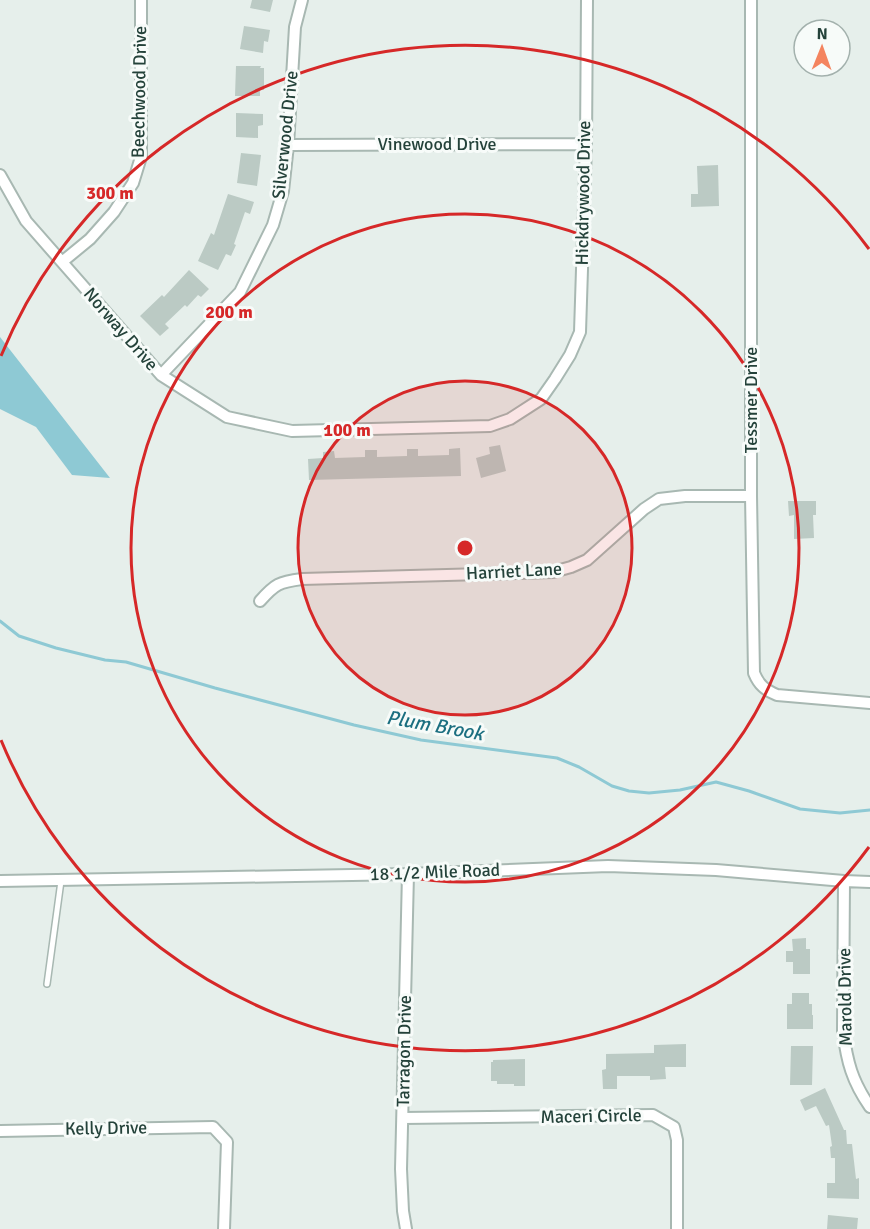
<svg xmlns="http://www.w3.org/2000/svg" width="870" height="1229" viewBox="0 0 870 1229" font-family="Signika,sans-serif">
	<style>
		.water { fill: #8ec9d4 }
		.lines { fill: none; stroke-linecap: round; stroke-linejoin: round }
		.stream { stroke: #8ec9d4; stroke-width: 3 }
		.building { fill: #bbcac4 }
		.lane-casing { stroke: #a8b8b2; stroke-width: 8 }
		.street-casing { stroke: #a8b8b2; stroke-width: 14 }
		.lane { stroke: #fff; stroke-width: 5 }
		.street { stroke: #fff; stroke-width: 10 }
		.ring { fill: none; stroke: #d62828; stroke-width: 3 }
		.labels { text-anchor: middle; stroke-width: 6; stroke-linejoin: round; paint-order: stroke }
		.street-label { font-size: 18px; fill: #24423a; stroke: #f7fbf9 }
		.water-label { font-size: 20px; font-style: italic; fill: #1c6f80; stroke: #f7fbf9 }
		.centre { fill: #d62828; stroke: #f7fbf9; stroke-width: 3 }
		.ring-label { font-size: 18px; text-anchor: middle; font-weight: bold; fill: #d62828; stroke: #f7fbf9; stroke-width: 6; stroke-linejoin: round; paint-order: stroke }
	</style>
	<rect width="100%" height="100%" fill="#e6efeb"/>
	<!-- water -->
	<path class="water" d="M0,337L110,478L72,475L36,427L0,409Z"/>
	<g class="lines">
		<!-- stream -->
		<path class="stream" d="M0,621L19,636L56,648L105,660L126,662L215,688L354,725L421,740L557,758L579,767L612,786L629,791L649,793L680,790L716,782L749,791L800,809L840,813L870,810"/>
	</g>
	<!-- building -->
	<path class="building" d="M252,0H273L270,12L250,8Z
		M244,26L270,30L268,42L264,41L263,53L240,49Z
		M236,66H261L260,68H264V90H260V96H235Z
		M236,113L263,114V125L258,126V138L236,137Z
		M241,153L261,155L257,186L237,183Z
		M718,165L719,206L691,207V194H698L697,166Z
		M228,194L254,202L250,214L245,212L234,244L236,245L231,256L226,254L218,270L198,261L211,233L214,235Z
		M189,270L209,289L201,297L198,295L187,307L185,305L165,324L169,328L160,336L140,316L162,295L164,297Z
		M500,445L506,471L481,478L476,458L490,454L489,447Z
		M460,448L461,476L309,480L308,459L323,458V452L334,451L335,458L365,457V450H377V457L407,456V449H418V456L449,455V449Z
		M788,501H816V515H813L814,538L794,539V515L789,516Z
		M806,938V949H810V974H793V962H786V951H793L792,939Z
		M792,993H809V1004H812V1015H813V1029H787V1004H792Z
		M686,1044V1067H665L666,1079L650,1080V1076H617V1089H603L602,1070L606,1069V1054L654,1053V1045Z
		M791,1046H813L812,1085H790Z
		M525,1059V1086H514V1084H497V1081H491V1062H493V1060Z
		M825,1088L844,1130H846L847,1144H852L856,1179L859,1178V1199L827,1198V1183H835V1158H831L830,1147L832,1146L829,1125L826,1126L816,1106L805,1111L800,1100Z
		M828,1215L858,1218L857,1229H827Z"/>
	<g class="lines">
		<defs>
			<path id="lane" d="M47,984L61,881"/>
			<path id="street" d="M751,0V496L754,673C759,685 765,690 777,695L870,703
				M288,145L586,144
				M0,175L26,221L161,375L227,417L292,431L490,426L510,419L541,399L555,379L570,355L580,332L586,144L587,0
				M62,262L90,239L114,212L133,183L141,157V0
				M161,375L240,292L273,225L283,191L288,145L295,27L302,0
				M260,601C275,584 279,582 302,579L553,572L571,567L587,560L644,509L659,499L685,496H751
				M0,881L408,874L608,866L716,870L844,881L870,882
				M844,881L843,1031C847,1062 852,1081 870,1107
				M403,1118L653,1115L674,1127L677,1140V1229
				M0,1131L213,1127L227,1142L224,1229
				M406,1229L403,1211L401,1169L408,874"/>
		</defs>
		<!-- lane casing -->
		<use href="#lane" class="lane-casing"/>
		<!-- street casing -->
		<use href="#street" class="street-casing"/>
		<!-- lane -->
		<use href="#lane" class="lane"/>
		<!-- street -->
		<use href="#street" class="street"/>
	</g>
	<!-- distance rings -->
	<circle cx="465" cy="548" r="167" fill="#d62828" fill-opacity=".12"/>
	<g class="ring">
		<circle cx="465" cy="548" r="167"/>
		<circle cx="465" cy="548" r="334"/>
		<path d="M869 847A502 502 0 0 1 1 740M1 356A502 502 0 0 1 869 249"/>
	</g>
	<g class="labels">
		<!-- street labels -->
		<g class="street-label">
			<text transform="translate(139 92) rotate(-89)" y="6">Beechwood Drive</text>
			<text transform="translate(285 135) rotate(-84)" y="6">Silverwood Drive</text>
			<text x="437" y="150">Vinewood Drive</text>
			<text transform="translate(583 193) rotate(-89)" y="6">Hickdrywood Drive</text>
			<text transform="translate(121 329) rotate(49)" y="6">Norway Drive</text>
			<text transform="translate(751 400) rotate(-90)" y="6">Tessmer Drive</text>
			<text transform="translate(514 571) rotate(-3)" y="6">Harriet Lane</text>
			<text transform="translate(435 872) rotate(-2)" y="6">18 1/2 Mile Road</text>
			<text transform="translate(845 997) rotate(-91)" y="6">Marold Drive</text>
			<text transform="translate(404 1051) rotate(-89)" y="6">Tarragon Drive</text>
			<text transform="translate(591 1116) rotate(-1)" y="6">Maceri Circle</text>
			<text transform="translate(106 1128) rotate(-1)" y="6">Kelly Drive</text>
		</g>
		<!-- water labels -->
		<g class="water-label">
			<text transform="translate(435 725) rotate(10)" y="7">Plum Brook</text>
		</g>
	</g>
	<circle cx="465" cy="548" r="9" class="centre"/>
	<g class="ring-label">
		<text x="110" y="199">300 m</text>
		<text x="229" y="318">200 m</text>
		<text x="347" y="436">100 m</text>
	</g>
	<!-- north arrow -->
	<g transform="translate(822 48) rotate(1)"><circle r="28" fill="#f7fbf9" stroke="#a3b1ad" stroke-width="1.5"/>
	<path d="M0-4.5L10 22L0 15L-10 22Z" fill="#f4845f"/>
	<text y="-9" font-size="16" font-weight="bold" text-anchor="middle" fill="#24423a">N</text>
	</g>
</svg>
